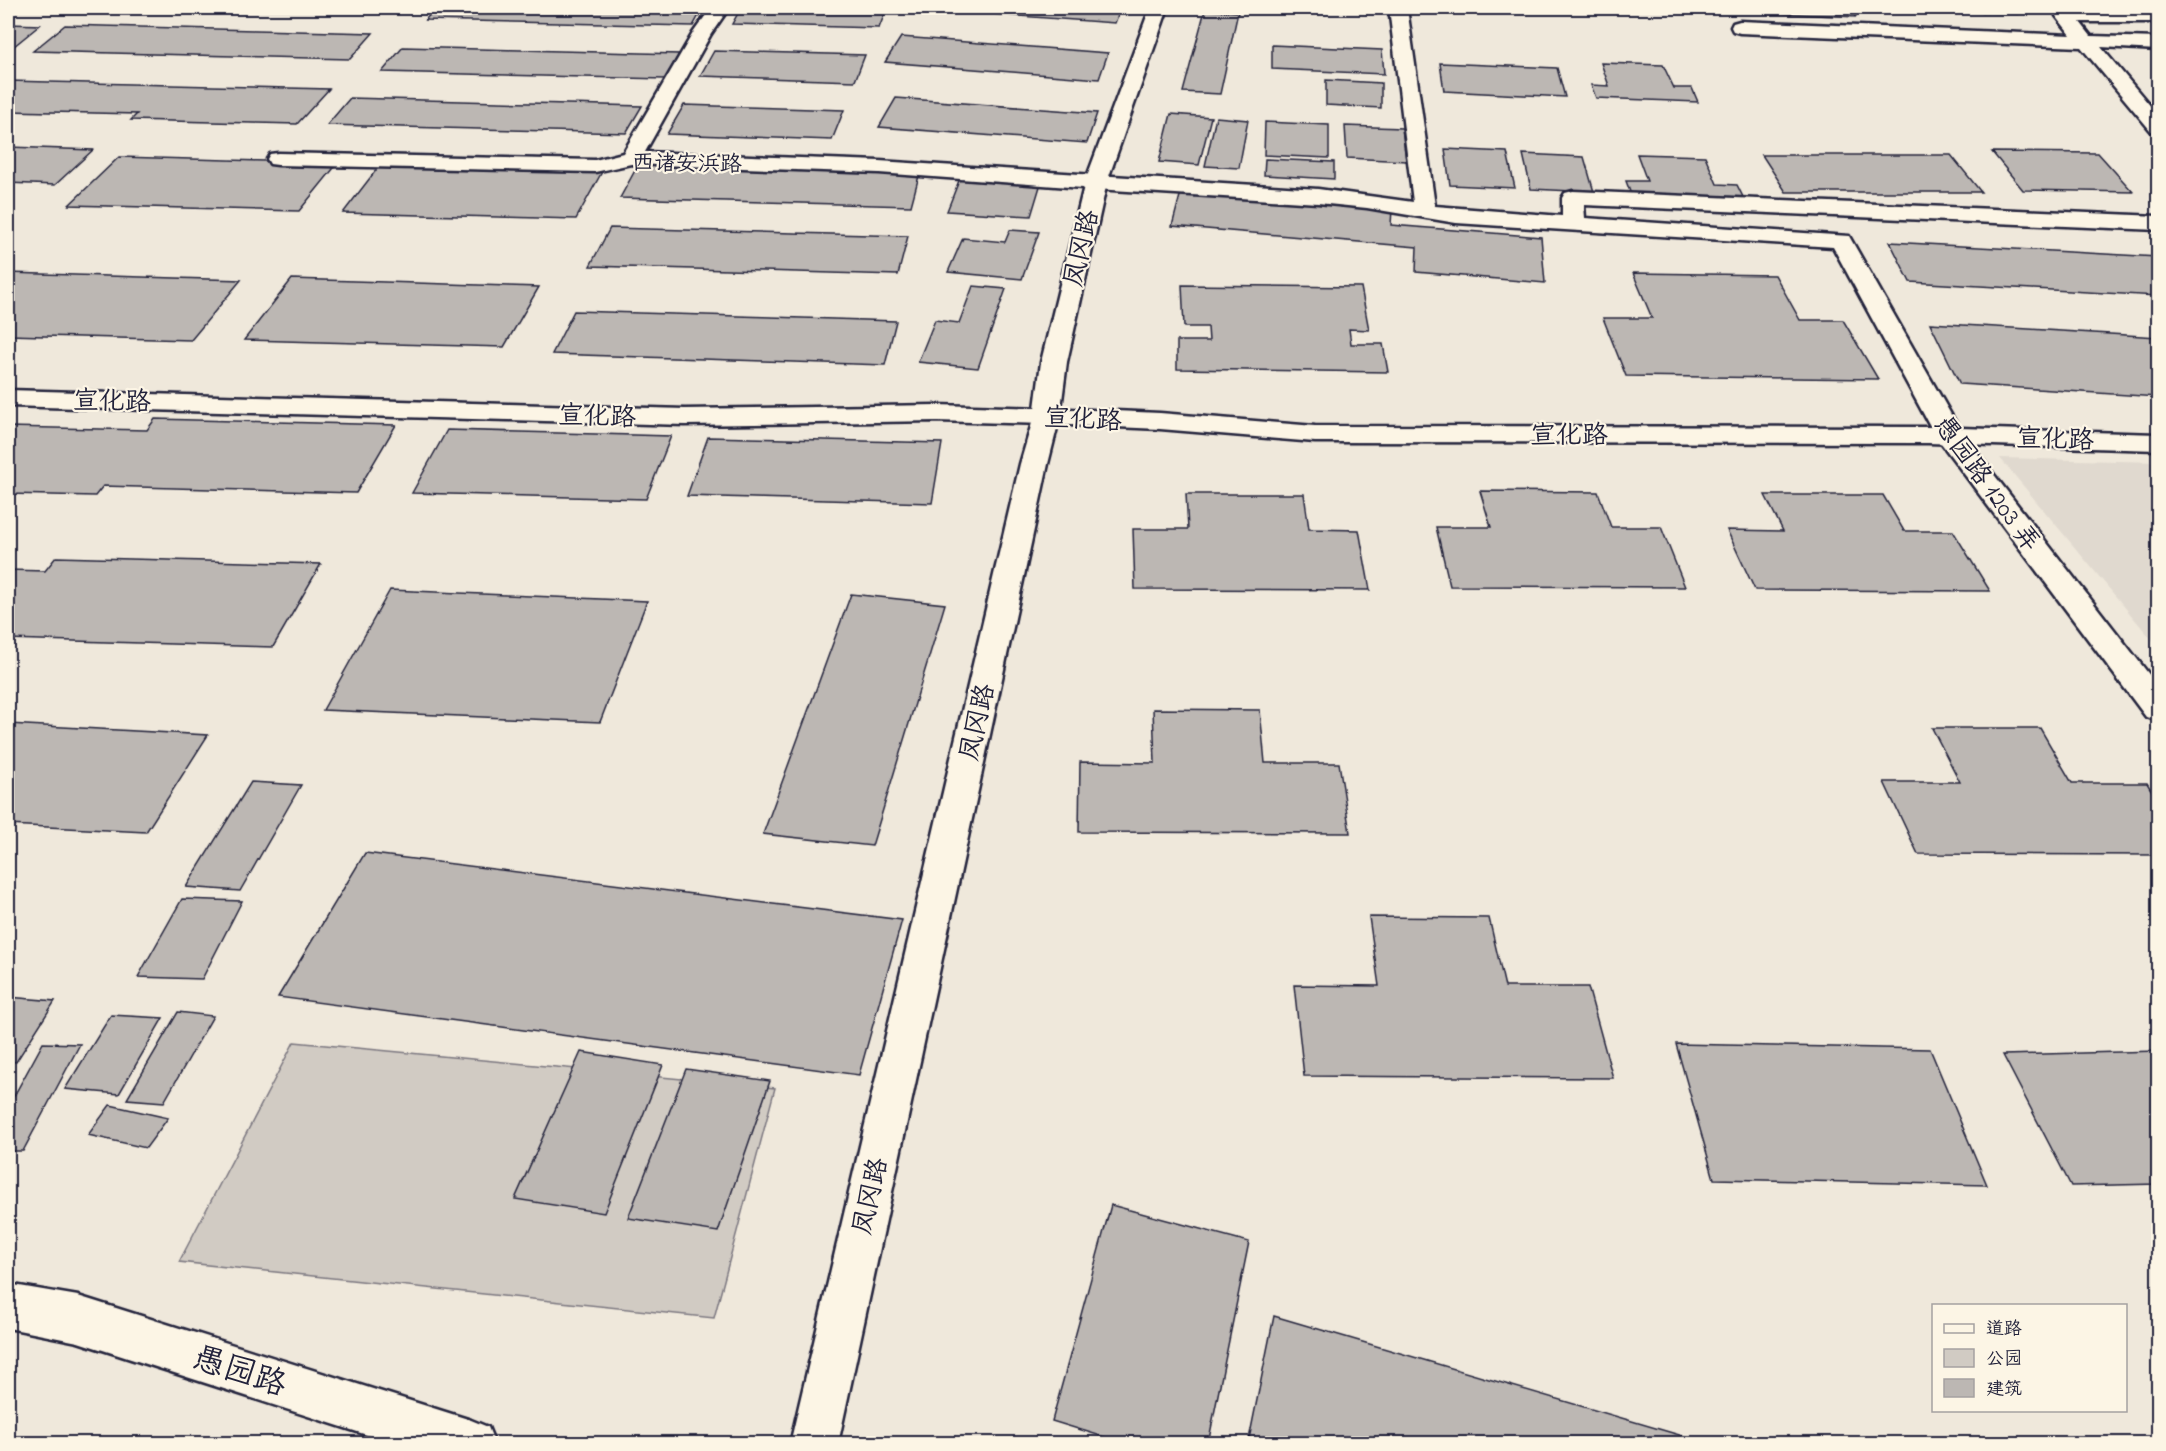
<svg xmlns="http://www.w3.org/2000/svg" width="2166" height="1451" viewBox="0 0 2166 1451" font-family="'Indie Flower','LXGW WenKai TC',sans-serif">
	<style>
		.built { fill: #e0d9cf }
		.green { fill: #d1cbc3; stroke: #7a767f; stroke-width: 1.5 }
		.building { fill: #bcb7b3; stroke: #22223b; stroke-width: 1.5 }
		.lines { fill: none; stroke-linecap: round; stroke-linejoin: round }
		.service-casing { stroke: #22223b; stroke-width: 5 }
		.minor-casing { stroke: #22223b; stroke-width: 5 }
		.tertiary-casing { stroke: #22223b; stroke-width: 5 }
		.secondary-casing { stroke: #22223b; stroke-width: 5 }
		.service { fill: #fcf5e5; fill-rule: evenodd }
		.minor { fill: #fcf5e5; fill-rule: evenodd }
		.tertiary { fill: #fcf5e5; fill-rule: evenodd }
		.secondary { fill: #fcf5e5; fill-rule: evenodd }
		.labels { text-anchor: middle; stroke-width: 4.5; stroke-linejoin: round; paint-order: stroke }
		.far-street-label { font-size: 22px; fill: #22223b; stroke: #fcf5e5 }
		.street-label { font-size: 26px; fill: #22223b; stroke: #fcf5e5 }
		.near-street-label { font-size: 32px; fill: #22223b; stroke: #fcf5e5 }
	</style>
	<rect width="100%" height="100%" fill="#efe8db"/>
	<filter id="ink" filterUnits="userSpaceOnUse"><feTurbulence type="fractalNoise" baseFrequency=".0167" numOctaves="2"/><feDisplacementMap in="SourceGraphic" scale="12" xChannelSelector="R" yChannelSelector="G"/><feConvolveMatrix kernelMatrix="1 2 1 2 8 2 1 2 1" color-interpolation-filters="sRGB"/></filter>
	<g filter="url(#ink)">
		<!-- built -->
		<path class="built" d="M2000,458L2158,462V647Z"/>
		<!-- green -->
		<path class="green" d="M294,1042L775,1088L714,1318L179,1262Z"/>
		<!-- building -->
		<path class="building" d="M436,8H703L693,26L425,20Z
			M741,8H887L879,28L732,24Z
			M910,8H1121L1115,23Z
			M1415,8H1472L1473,10Z
			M1485,8H1542L1543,12L1485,10Z
			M1770,8H1850L1856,17L1773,13Z
			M1923,8H2012L2017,14L1925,10Z
			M1205,10L1238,12L1220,94L1183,92Z
			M8,24L40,25L8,51Z
			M65,25L373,33L350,59L33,51Z
			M901,37L1108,53L1099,79L885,62Z
			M1272,45L1382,50L1384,74L1272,69Z
			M403,47L679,54L665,79L382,72Z
			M714,51L865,55L855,81L700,76Z
			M1440,63L1557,68L1565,97L1444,91Z
			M1601,63L1663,65L1674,88H1692L1698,102L1596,98L1591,85L1609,86Z
			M1326,80L1381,83V108L1326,105Z
			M8,81L329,89L297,124L131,120L137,114L8,111Z
			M350,98L642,106L626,133L327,125Z
			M896,98L1097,113L1087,143L879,127Z
			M684,105L844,110L832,140L667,134Z
			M1171,114L1211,117L1199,165L1159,162Z
			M1216,117L1248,120L1239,168L1205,166Z
			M1265,122L1329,125V158L1264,155Z
			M1345,126L1402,128L1406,161L1347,158Z
			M8,147L93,150L55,185L8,183Z
			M1445,149L1507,152L1515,188L1450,185Z
			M1992,152L2098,153L2133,192L2023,190Z
			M1523,154L1584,157L1594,192L1531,189Z
			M1637,154L1705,156L1717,184L1737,185L1745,201L1632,197L1626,181H1647Z
			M1762,155H1951L1981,192H1786Z
			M119,157L338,163L299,211L69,205Z
			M1265,159L1334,162V179L1264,175Z
			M380,165L603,170L576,219L343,213Z
			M638,165L920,172L911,206L620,198Z
			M960,178L1041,183L1031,216L947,211Z
			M1181,192L1392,209L1391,225L1541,237L1545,283L1416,272L1417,247L1172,226Z
			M610,228L908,236L898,275L590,266Z
			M1010,230L1039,232L1022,279L948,272L963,238L1005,242Z
			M1890,242L2158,257V296L1910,282Z
			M8,273L241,280L191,340L8,335Z
			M1633,273L1775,275L1800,320H1843L1878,379L1626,376L1603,318H1652Z
			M292,279L539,287L504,347L244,340Z
			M1182,285L1361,287L1369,330L1349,329L1351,344H1383L1388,372L1177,369V341H1209L1208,327H1184Z
			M973,286L1006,289L978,368L918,362L935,320L959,323Z
			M574,311L896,321L885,365L552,354Z
			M1930,323L2158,337V397L1960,384Z
			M155,419L396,425L356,493L103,486L95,496L8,494V427L147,430Z
			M447,430L671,436L646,499L412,493Z
			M708,437L942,443L932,503L687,496Z
			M1480,491L1598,492L1611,527H1661L1685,587L1450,586L1436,527H1491Z
			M1186,494H1304L1309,529L1359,530L1370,590L1135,589L1133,529H1188Z
			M1765,495H1883L1904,531H1953L1990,591L1755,590L1727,530L1783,531Z
			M56,557L321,564L273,647L8,639V570L45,571Z
			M390,590L647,601L600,722L323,710Z
			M851,594L945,604L872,846L763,834Z
			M1153,709L1260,710L1265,763H1339L1350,833L1079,832L1080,762L1155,763Z
			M8,724L208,735L146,832L8,825Z
			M1932,728H2040L2072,783H2147L2158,801V855L1918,854L1884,782H1960Z
			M251,782L301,785L240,891L186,887Z
			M365,853L902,920L859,1075L278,997Z
			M182,899L242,901L202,979L138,977Z
			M1369,917L1489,918L1505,987H1588L1613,1078L1304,1076L1294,985L1379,986Z
			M8,997L55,1001L16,1062L8,1061Z
			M178,1012L213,1016L164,1102L127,1099Z
			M111,1015L163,1018L119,1094L65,1089Z
			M43,1043L80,1044L23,1151H8V1107Z
			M1676,1044L1930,1049L1987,1185L1714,1179Z
			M2158,1051V1184L2071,1186L2003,1055Z
			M581,1052L663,1065L604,1213L515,1199Z
			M686,1069L770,1081L718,1232L628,1218Z
			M110,1105L168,1118L146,1148L88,1135Z
			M1111,1205L1249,1242L1208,1444H1127L1052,1421Z
			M1274,1316L1710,1444H1248Z"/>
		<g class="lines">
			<defs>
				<path id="service" d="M1389,8H1407L1435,206L1562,216V198L1565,193L1573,191L2158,216V230L1584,205L1585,218L1849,236L1961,432L2158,686V721L2146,717L1935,435L1833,247L1456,223L1367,208L1318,203L1096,189L1088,187L1085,182L1088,177L1096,175L1318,189L1413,202Z
					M2065,10L2158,11V22H2080L2091,36L2158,38V50L2101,47L2158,115V133L2151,131L2081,47L1740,33L1733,31L1731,27L1733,23L1740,21L2071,35L2056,16L2058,12Z"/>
				<path id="minor" d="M711,8H729L711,34L645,152L879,161L1096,175L1104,177L1107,182L1104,187L1096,189L879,173L631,164L595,172L278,165L270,164L267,159L270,154L278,153L595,160L623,153L693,33Z
					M8,390L685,409L936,405L1047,408L1160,413L1315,426L1928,427L2158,434V450L1928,443L1315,442L1160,429L1047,424L936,421L685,425L8,406Z"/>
				<path id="tertiary" d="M1150,8H1168L1107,182L1067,362L1060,416L1048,464L838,1444H790L1020,464L1034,416L1041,362L1085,182Z"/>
				<path id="secondary" d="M8,1284L78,1296L471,1420L488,1427L495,1444H395L78,1342L8,1328Z"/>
			</defs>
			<!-- service casing -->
			<use href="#service" class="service-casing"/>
			<!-- minor casing -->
			<use href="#minor" class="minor-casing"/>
			<!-- tertiary casing -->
			<use href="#tertiary" class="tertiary-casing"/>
			<!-- secondary casing -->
			<use href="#secondary" class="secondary-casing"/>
			<!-- service -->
			<use href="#service" class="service"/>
			<!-- minor -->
			<use href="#minor" class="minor"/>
			<!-- tertiary -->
			<use href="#tertiary" class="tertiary"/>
			<!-- secondary -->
			<use href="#secondary" class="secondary"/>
		</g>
	</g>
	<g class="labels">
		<!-- far-street labels -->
		<g class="far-street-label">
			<text transform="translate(687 162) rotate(1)" y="8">西诸安浜路</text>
		</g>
		<!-- street labels -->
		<g class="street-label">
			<text transform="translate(1080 248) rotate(-77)" y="9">凤冈路</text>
			<text transform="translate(112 400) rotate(1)" y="9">宣化路</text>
			<text transform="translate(597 415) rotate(2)" y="9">宣化路</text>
			<text transform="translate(1083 418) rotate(3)" y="9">宣化路</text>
			<text x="1569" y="443">宣化路</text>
			<text transform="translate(2055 438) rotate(2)" y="9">宣化路</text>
			<text transform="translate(1988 483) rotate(54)" y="9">愚园路 1203 弄</text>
			<text transform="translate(976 722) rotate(-77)" y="9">凤冈路</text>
			<text transform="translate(869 1196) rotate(-77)" y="9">凤冈路</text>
		</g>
		<!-- near-street labels -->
		<g class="near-street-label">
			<text transform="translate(240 1370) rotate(18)" y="11">愚园路</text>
		</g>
	</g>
	<!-- margin -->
	<rect width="2166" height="1451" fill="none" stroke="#fcf5e5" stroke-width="30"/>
	<rect x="15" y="15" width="2136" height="1421" fill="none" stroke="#22223b" stroke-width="2" filter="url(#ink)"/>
	<!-- legend -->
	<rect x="1932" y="1304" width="195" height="108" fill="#fcf5e5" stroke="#a5a1a1" stroke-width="1.5"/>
	<rect x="1944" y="1324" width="30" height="9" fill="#fcf5e5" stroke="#a5a1a1" stroke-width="1.5"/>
	<text x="1986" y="1334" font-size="18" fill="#22223b">道路</text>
	<rect x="1944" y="1349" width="30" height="18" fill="#d1cbc3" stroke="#a5a1a1" stroke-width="1.5"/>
	<text x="1986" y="1364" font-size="18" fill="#22223b">公园</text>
	<rect x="1944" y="1379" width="30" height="18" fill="#bcb7b3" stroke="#a5a1a1" stroke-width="1.5"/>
	<text x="1986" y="1394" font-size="18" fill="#22223b">建筑</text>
</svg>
